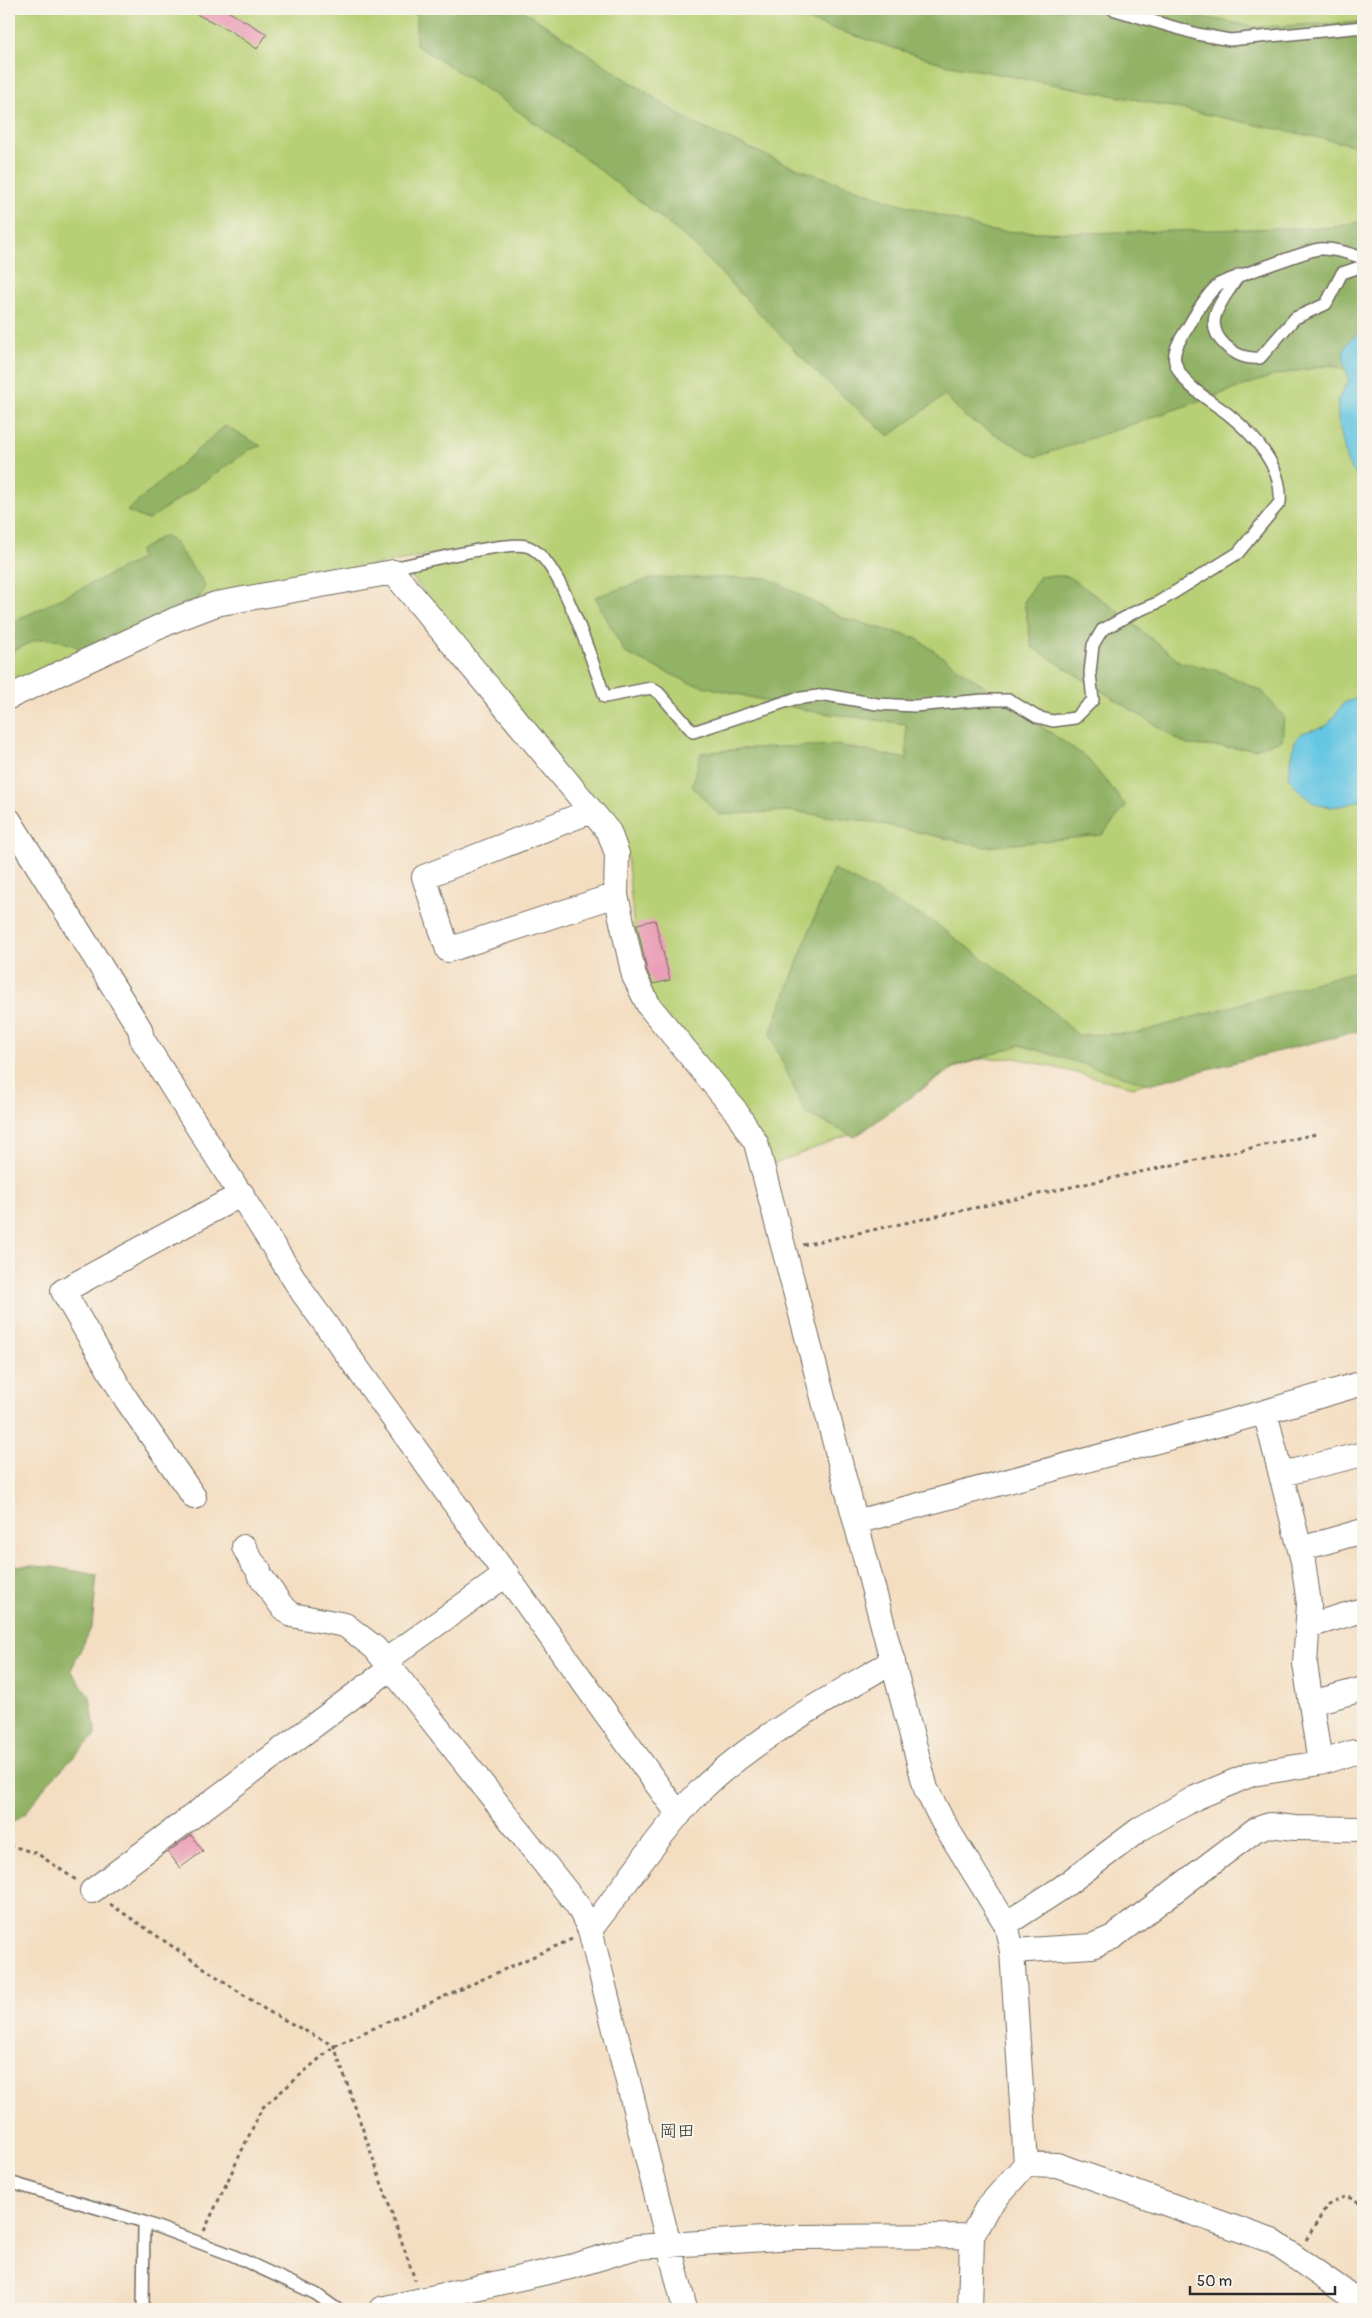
<svg xmlns="http://www.w3.org/2000/svg" width="1372" height="2318" viewBox="0 0 1372 2318" font-family="Pangolin,'Klee One',sans-serif">
	<style>
		.green { fill: #b8d075; stroke: #727e50 }
		.forest { fill: #92b266; stroke: #5e6e48 }
		.water { fill: #65c6e3; stroke: #487887 }
		.building { fill: #e998b4 }
		.lines { fill: none; stroke-linecap: round; stroke-linejoin: round }
		.lane-casing { stroke: #716a60; stroke-width: 14 }
		.street-casing { stroke: #716a60; stroke-width: 26 }
		.path { stroke: #716a60; stroke-width: 3; stroke-dasharray: 4 4; stroke-linecap: butt }
		.lane { stroke: #fff; stroke-width: 11 }
		.street { stroke: #fff; stroke-width: 24 }
		.labels { text-anchor: middle; stroke-width: 4.5; stroke-linejoin: round; paint-order: stroke }
		.quarter-label { font-size: 18px; fill: #2b2b2b; stroke: #f7f3e8 }
	</style>
	<rect width="100%" height="100%" fill="#f7f3e8"/>
	<filter id="ink" filterUnits="userSpaceOnUse"><feTurbulence type="fractalNoise" baseFrequency=".02" numOctaves="2"/><feDisplacementMap in="SourceGraphic" scale="10" xChannelSelector="R" yChannelSelector="G"/><feConvolveMatrix kernelMatrix="1 2 1 2 8 2 1 2 1" color-interpolation-filters="sRGB"/></filter>
	<filter id="wash" filterUnits="userSpaceOnUse"><feTurbulence type="fractalNoise" baseFrequency=".0096" numOctaves="4" result="noise"/><feDisplacementMap in="SourceGraphic" scale="20" xChannelSelector="R" yChannelSelector="G"/><feGaussianBlur stdDeviation="1.12" result="paint"/><feColorMatrix in="noise" values="0 0 0 0 0 0 0 0 0 0 0 0 0 0 0 0 0 1.4 0 .05"/><feComposite in="paint" operator="in"/></filter>
	<g filter="url(#wash)">
		<rect width="100%" height="100%" fill="#f4dec2"/>
		<!-- green -->
		<path class="green" d="M9,9H1363V1024L1133,1087L1016,1058L981,1059L954,1068L859,1131L771,1165L671,1036L637,963L627,855L409,573L439,553L200,598L9,688Z"/>
		<!-- forest -->
		<path class="forest" d="M416,9H521L692,123L786,164L885,199L991,231L1082,233L1334,227L1363,221V376L1331,365L1276,375L1036,457L965,417L945,395L889,436L819,375L689,240L582,156L495,95L416,45Z
			M771,9H1157L1257,27L1363,22V147L1138,100L944,64Z
			M225,426L261,446L251,449L148,520L127,511Z
			M163,536L173,541L202,580L205,586L199,598L86,651C49,635 44,633 9,654V624L141,559L139,551Z
			M1040,576H1068L1116,610L1180,662L1219,671L1262,691L1284,717L1282,740L1255,749L1187,745L1032,647L1024,602Z
			M653,578H768L843,618L916,638L1020,712L1086,757L1126,806L1102,835L985,847L873,822L788,811L719,815L692,786L701,753L751,748L838,745L907,759L906,724L809,711L690,683L625,653L595,597Z
			M833,869L933,922L1041,1001L1078,1035L1137,1033L1363,969V1030L1149,1084L1020,1045L949,1069L855,1137L805,1113L770,1034Z
			M9,1565L53,1567L97,1575L92,1626L71,1670L90,1697L96,1735L47,1784L26,1813L9,1824Z"/>
		<!-- water -->
		<path class="water" d="M1363,328V486L1347,462L1338,418V400L1349,380C1340,348 1340,351 1363,328Z
			M1363,696V799C1327,813 1312,809 1288,777L1295,741L1302,733L1327,726L1344,703Z"/>
		<g id="blocks">
			<!-- building -->
			<path class="building" d="M186,9H224L267,34L257,49L231,31Z
				M655,920L670,980L653,984L647,971L637,924Z
				M191,1835L203,1851L180,1868L168,1852Z"/>
		</g>
	</g>
	<g filter="url(#ink)">
		<use href="#blocks" fill-opacity="0" stroke="#716a60" stroke-width="1"/>
		<g class="lines">
			<defs>
				<path id="lane" d="M1112,9L1197,34L1230,40L1363,27
					M1239,275C1224,300 1200,321 1225,345C1236,355 1245,359 1260,358L1295,318L1326,304L1342,273L1357,268L1363,269
					M393,572L402,566C426,561 507,541 526,546C560,554 593,665 605,697L651,688L659,693L693,732L794,699L826,695L877,704L914,706L984,700H1009L1037,717L1053,721L1075,718L1093,700L1090,673L1093,645L1102,630L1135,612L1157,603L1238,553L1280,502C1283,467 1254,435 1228,414C1209,399 1183,387 1175,362C1172,350 1182,337 1188,327C1196,313 1206,295 1219,284C1224,281 1313,249 1319,249C1334,248 1349,253 1363,258
					M9,2182L144,2222L232,2255L316,2294L337,2309
					M143,2309L144,2222"/>
				<path id="street" d="M9,697L174,620L216,604L393,572L609,832L617,854L616,895L634,976L649,1006L735,1110L756,1143L926,1789L943,1822L1006,1924L1012,1951L1026,2164L987,2208L972,2236L970,2309
					M591,811L424,877L448,950L616,895
					M9,820L140,1029L142,1039L303,1293L679,1815
					M1265,1412L1303,1561L1309,1604L1305,1664L1320,1763
					M1282,1474L1363,1454
					M194,1497L126,1399L63,1291L242,1194
					M856,1522L1265,1412L1363,1383
					M244,1547L252,1562L259,1570V1574L281,1605L292,1615L345,1625L375,1648L578,1906L590,1930L685,2309
					M1300,1549L1363,1531
					M1308,1626L1363,1610
					M385,1661L507,1574
					M1311,1703L1363,1689
					M92,1891L391,1668
					M1006,1924L1060,1889L1140,1829L1195,1798L1252,1774L1320,1763L1354,1752L1363,1754
					M590,1930C626,1884 660,1832 701,1790C753,1739 830,1698 893,1661
					M1012,1951L1092,1946L1113,1937L1255,1830L1269,1825L1295,1828L1363,1829
					M1026,2164L1057,2165L1272,2241L1352,2297L1363,2307
					M381,2309L570,2267L636,2247L796,2237L972,2236"/>
			</defs>
			<!-- lane casing -->
			<use href="#lane" class="lane-casing"/>
			<!-- street casing -->
			<use href="#street" class="street-casing"/>
			<!-- path -->
			<path class="path" d="M803,1245L1316,1134
				M9,1845L38,1854L76,1880
				M110,1904L266,2010L334,2046L415,2280
				M204,2231L262,2108L334,2046L572,1939
				M1306,2240L1328,2205L1346,2196L1363,2204"/>
			<!-- lane -->
			<use href="#lane" class="lane"/>
			<!-- street -->
			<use href="#street" class="street"/>
		</g>
	</g>
	<g class="labels">
		<!-- quarter labels -->
		<g class="quarter-label">
			<text x="677" y="2137">岡田</text>
		</g>
	</g>
	<!-- margin -->
	<rect width="1372" height="2318" fill="none" stroke="#f7f3e8" stroke-width="30"/>
	<!-- scale -->
	<path d="M1190 2286v8h145v-8" fill="none" stroke="#2b2b2b" stroke-width="2.5"/>
	<text x="1197" y="2286" font-size="15" fill="#2b2b2b" stroke="#f7f3e8" stroke-width="4" paint-order="stroke">50 m</text>
</svg>
